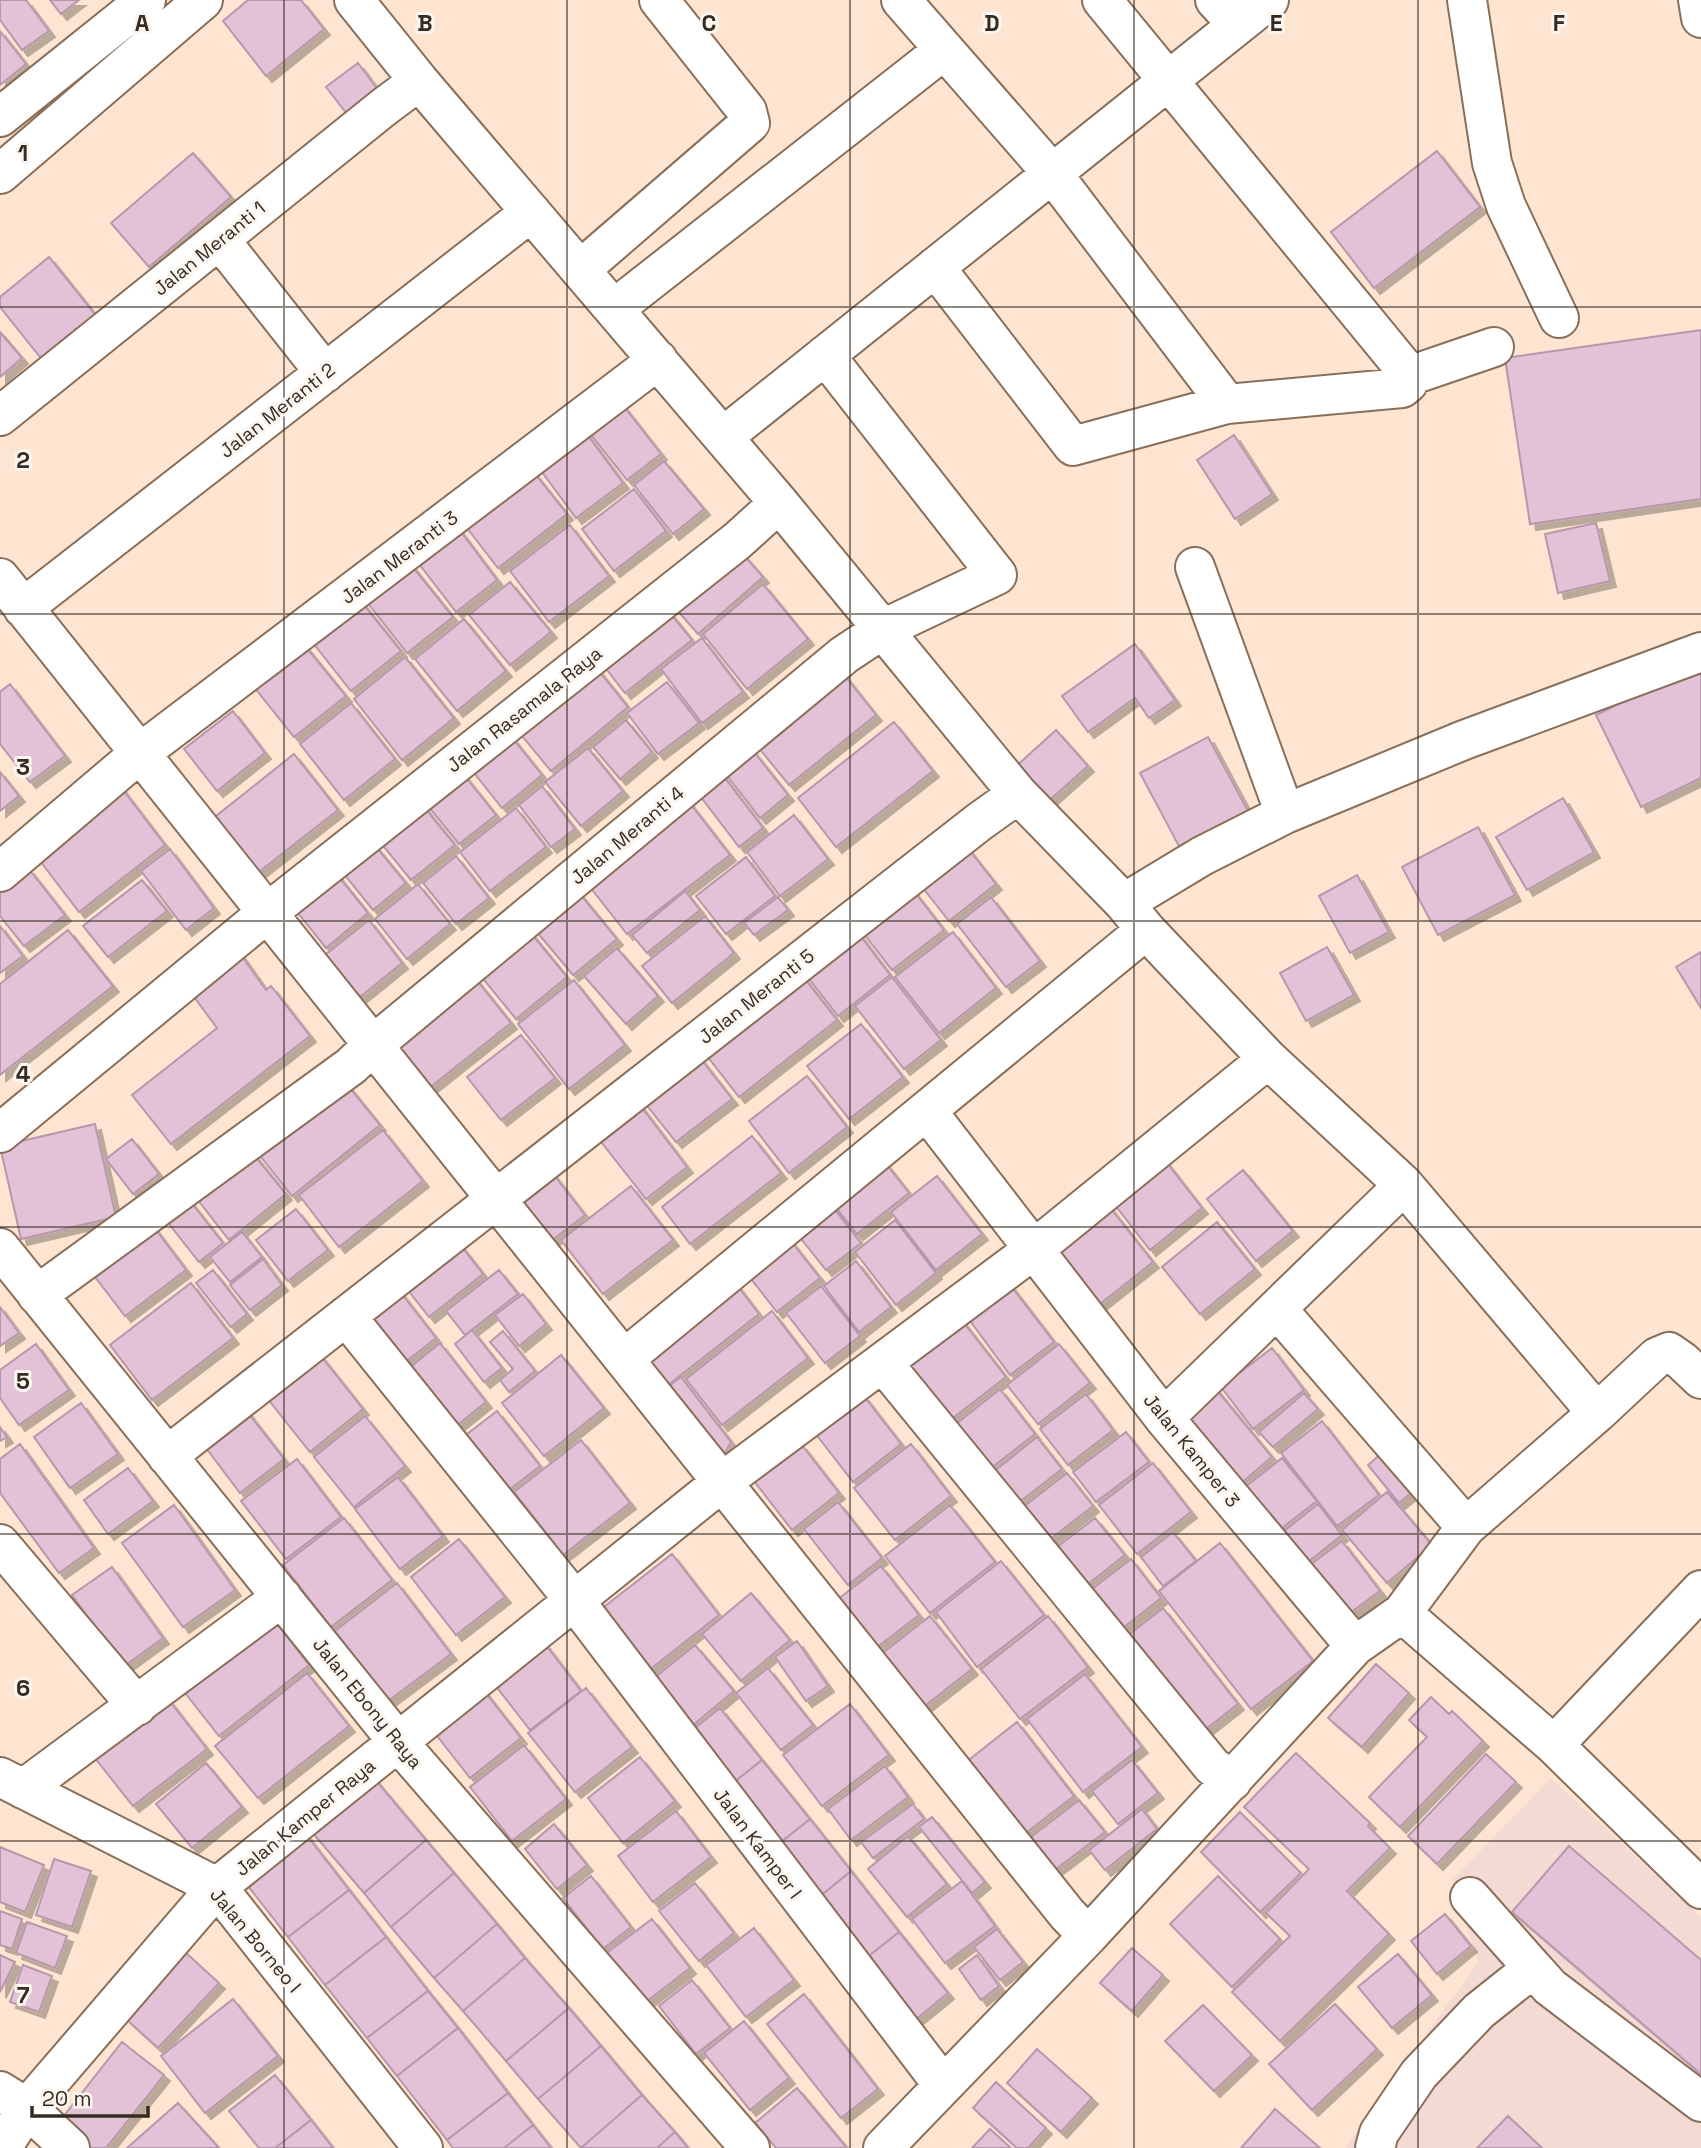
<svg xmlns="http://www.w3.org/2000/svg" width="1701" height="2148" viewBox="0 0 1701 2148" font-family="'Space Grotesk',sans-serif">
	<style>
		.commercial { fill: #f3dad3 }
		.building { fill: #e3c2d7; stroke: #b797ac; stroke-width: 2; filter: url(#shadow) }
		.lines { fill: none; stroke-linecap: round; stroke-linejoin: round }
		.minor-casing { stroke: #896f59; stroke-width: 42 }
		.minor { stroke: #fff; stroke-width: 38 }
		.grid { fill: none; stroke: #362b22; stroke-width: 2; stroke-opacity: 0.55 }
		.labels { text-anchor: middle; stroke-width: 6; stroke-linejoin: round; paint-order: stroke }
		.street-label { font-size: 19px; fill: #362b22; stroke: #fcf6f1 }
		.grid-label { font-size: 23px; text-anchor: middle; font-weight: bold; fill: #362b22; stroke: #fcf6f1; stroke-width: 6; stroke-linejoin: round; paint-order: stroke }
	</style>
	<defs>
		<filter id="shadow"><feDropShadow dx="6" dy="6" stdDeviation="0" flood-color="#0004"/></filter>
	</defs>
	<rect width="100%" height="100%" fill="#fde5d1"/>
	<!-- commercial -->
	<path class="commercial" d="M1551,1778L1701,1917V2148H1345L1478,1962L1452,1880Z"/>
	<!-- building -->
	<path class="building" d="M0,0H26L49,31L22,50L0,20Z
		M50,0H79L61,14Z
		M248,0H301L324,29L266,76L223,21Z
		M0,31L26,64L0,85Z
		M358,63L378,90L347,114L326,87Z
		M1437,151L1480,207L1374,288L1331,232Z
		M193,153L231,197L149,267L111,223Z
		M49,257L98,318L44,362L0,307V297Z
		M1701,330V499L1530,524L1505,358Z
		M0,332L22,358L0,377Z
		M622,404L661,454L627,480L588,431Z
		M583,429L623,483L576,518L536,464Z
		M1234,435L1272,494L1235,519L1197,460Z
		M664,461L704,509L673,534L634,485Z
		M528,465L567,514L498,568L460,519Z
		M634,489L666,531L614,571L582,529Z
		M1596,523L1610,581L1558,593L1545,534Z
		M455,524L497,580L456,612L413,556Z
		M570,525L609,576L549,622L510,571Z
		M735,545L763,577L698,634L670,602Z
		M408,561L453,617L407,653L363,597Z
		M510,582L551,632L510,665L469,615Z
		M763,584L808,639L747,689L703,634Z
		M359,599L401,651L351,691L309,638Z
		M662,603L692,640L625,693L596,656Z
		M464,619L506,671L457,711L415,659Z
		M702,638L743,692L702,723L661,669Z
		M301,641L346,696L294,737L250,682Z
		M1135,644L1175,700L1149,718L1135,698L1088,732L1062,696Z
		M405,657L454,718L402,760L354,699Z
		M591,661L628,707L551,771L513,725Z
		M1701,663V778L1641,807L1596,715Z
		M842,672L876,715L789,785L754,742Z
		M667,682L699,723L658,754L627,713Z
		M10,684L65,756L30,782L0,744V692Z
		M351,703L395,759L344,800L300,744Z
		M233,711L265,753L217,791L184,749Z
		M626,720L652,752L620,779L593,747Z
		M894,722L933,771L836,847L798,798Z
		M1056,730L1088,766L1044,805L1012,770Z
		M507,731L542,775L502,808L467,764Z
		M1208,737L1249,813L1181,850L1140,773Z
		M750,747L788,795L760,818L722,769Z
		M588,748L623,791L581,826L545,782Z
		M294,754L338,810L255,875L211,820Z
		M718,769L763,828L739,847L694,788Z
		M460,770L496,815L459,844L423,800Z
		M0,772L19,796L0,811Z
		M120,786L165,845L79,912L34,853Z
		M542,786L575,829L551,847L519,805Z
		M685,797L730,855L627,934L582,877Z
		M1563,798L1594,852L1527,890L1496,837Z
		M420,802L455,845L411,880L376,837Z
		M516,808L546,847L490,891L460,852Z
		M794,815L828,859L780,896L747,852Z
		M1478,827L1515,895L1438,935L1402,867Z
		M962,841L996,884L949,921L915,878Z
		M372,842L406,883L373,910L339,868Z
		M170,849L214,908L186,930L141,871Z
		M456,856L489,898L456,924L423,883Z
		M746,857L775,896L726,934L696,896Z
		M28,868L65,915L24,946L0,916V890Z
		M335,872L368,913L326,948L293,907Z
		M1357,875L1389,932L1350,953L1319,896Z
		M142,880L167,911L108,957L83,926Z
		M418,884L450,924L407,959L375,919Z
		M909,885L944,930L892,970L857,925Z
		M575,888L617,939L573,975L531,925Z
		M685,891L700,910L647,953L632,935Z
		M778,897L788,910L754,935L744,923Z
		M991,897L1040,961L1006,987L957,924Z
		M705,916L734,953L672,1003L642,966Z
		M369,920L402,963L360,997L325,955Z
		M0,926L23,956L0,973Z
		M853,926L890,975L838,1016L800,967Z
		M526,927L567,977L516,1019L475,969Z
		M68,930L113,986L0,1075V984Z
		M953,932L996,988L939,1033L895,977Z
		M1327,947L1354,995L1306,1021L1280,973Z
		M236,948L266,990L271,986L310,1036L171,1144L132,1095L217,1028L186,986Z
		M617,948L658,996L626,1024L584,976Z
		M1701,952V1008L1676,967Z
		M798,970L837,1020L739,1097L700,1047Z
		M471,973L511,1023L428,1089L388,1039Z
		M892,977L941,1040L904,1069L855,1006Z
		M574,980L625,1045L569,1089L518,1024Z
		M861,1024L903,1077L849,1119L807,1066Z
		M521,1035L555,1078L501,1120L467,1077Z
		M693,1049L732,1099L676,1142L637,1093Z
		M807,1076L847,1127L789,1173L749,1121Z
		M341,1077L380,1125L292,1196L253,1147Z
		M633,1096L687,1167L646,1199L591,1129Z
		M95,1124L116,1217L21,1239L0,1146Z
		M383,1130L423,1181L339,1247L299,1195Z
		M752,1136L781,1173L690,1244L662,1207Z
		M132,1139L159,1174L133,1194L106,1159Z
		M250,1150L286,1194L229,1240L194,1195Z
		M1160,1154L1202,1208L1150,1250L1108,1196Z
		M880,1156L909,1193L857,1234L827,1197Z
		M547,1166L585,1215L546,1245L508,1196Z
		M1243,1170L1293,1231L1256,1261L1207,1199Z
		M937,1176L982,1234L936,1270L891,1212Z
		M631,1186L673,1240L603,1294L561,1240Z
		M186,1196L223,1243L199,1262L162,1215Z
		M825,1197L861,1243L826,1270L790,1225Z
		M1104,1200L1153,1262L1095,1308L1046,1245Z
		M296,1209L328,1250L288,1281L256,1240Z
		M895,1220L936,1273L896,1305L855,1252Z
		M1217,1222L1255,1269L1200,1314L1162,1267Z
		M153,1226L186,1270L125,1316L92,1273Z
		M783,1231L820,1278L777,1312L740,1265Z
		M242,1232L262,1257L230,1282L210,1257Z
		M455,1238L483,1274L429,1317L400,1280Z
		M263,1259L282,1285L250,1310L230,1285Z
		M856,1261L891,1307L859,1332L824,1286Z
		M213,1270L247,1314L231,1327L196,1283Z
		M499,1270L518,1294L465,1335L446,1311Z
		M733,1280L759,1314L663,1389L637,1355Z
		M1008,1282L1054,1342L1010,1375L965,1314Z
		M191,1283L233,1338L152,1400L110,1345Z
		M821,1286L860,1336L825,1363L786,1313Z
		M398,1289L436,1338L399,1367L360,1318Z
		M523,1294L546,1324L519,1346L495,1315Z
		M0,1307L19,1333L0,1346Z
		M772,1311L808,1358L722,1425L686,1379Z
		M960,1318L1006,1377L940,1428L895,1369Z
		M472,1330L502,1368L484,1382L455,1344Z
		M503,1331L535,1371L509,1392L500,1380L513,1369L490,1342Z
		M440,1343L486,1402L450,1431L403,1373Z
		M36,1344L69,1390L19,1425L0,1398V1370Z
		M1059,1344L1090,1383L1038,1424L1007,1385Z
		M1272,1348L1304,1390L1253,1429L1221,1387Z
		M317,1351L363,1409L310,1452L263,1393Z
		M561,1355L604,1408L544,1456L502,1403Z
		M681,1377L731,1442L718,1465L661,1392Z
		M1211,1383L1272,1457L1233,1490L1171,1417Z
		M1000,1389L1035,1434L981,1476L946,1432Z
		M1304,1393L1318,1409L1273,1447L1259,1432Z
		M1086,1394L1113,1430L1068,1465L1040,1429Z
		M863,1395L901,1444L853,1482L815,1433Z
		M81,1403L118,1454L70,1488L34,1437Z
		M246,1410L284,1459L240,1493L203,1444Z
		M497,1411L540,1466L500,1497L457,1442Z
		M365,1416L405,1466L354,1507L314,1457Z
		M1322,1421L1379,1495L1337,1526L1281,1453Z
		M0,1427L7,1437L0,1441Z
		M1126,1432L1149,1462L1096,1502L1073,1472Z
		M1037,1437L1062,1469L1008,1511L983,1480Z
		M581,1440L630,1503L563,1555L514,1492Z
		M20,1444L94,1548L59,1573L0,1493V1459Z
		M801,1444L839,1493L792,1530L754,1481Z
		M911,1444L951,1496L895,1540L854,1488Z
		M1384,1451L1415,1490L1399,1503L1368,1465Z
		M1282,1458L1317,1501L1273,1535L1240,1491Z
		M297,1459L341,1517L286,1559L241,1501Z
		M1153,1463L1191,1512L1137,1554L1099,1505Z
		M128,1468L153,1501L108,1534L84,1500Z
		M1067,1473L1093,1506L1039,1548L1013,1515Z
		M398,1477L443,1536L400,1569L355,1509Z
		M1387,1492L1432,1545L1387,1583L1342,1530Z
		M838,1502L882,1558L848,1585L804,1529Z
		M1318,1504L1342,1535L1298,1570L1274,1539Z
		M174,1505L235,1590L183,1627L122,1543Z
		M950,1505L995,1562L930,1613L885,1556Z
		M344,1518L392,1580L331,1627L283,1565Z
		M1095,1518L1125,1555L1074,1595L1044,1557Z
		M1173,1532L1196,1561L1163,1586L1141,1557Z
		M459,1539L505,1597L456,1635L411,1577Z
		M1342,1541L1380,1591L1339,1621L1302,1571Z
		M1220,1543L1313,1661L1251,1709L1159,1591Z
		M672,1554L719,1615L643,1675L595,1614Z
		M1131,1559L1161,1598L1109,1639L1078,1600Z
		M1001,1561L1044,1615L977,1667L936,1612Z
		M881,1566L919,1615L875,1649L837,1600Z
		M112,1567L163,1638L123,1667L72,1595Z
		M397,1583L451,1654L388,1701L335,1631Z
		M751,1593L790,1640L741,1681L702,1634Z
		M1163,1608L1238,1704L1192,1740L1117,1644Z
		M269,1613L309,1665L219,1736L178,1684Z
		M930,1616L972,1669L917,1712L875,1659Z
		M1048,1616L1088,1667L1020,1719L981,1669Z
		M539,1636L581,1691L530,1730L488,1676Z
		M797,1641L828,1686L806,1701L775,1657Z
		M695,1645L734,1691L681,1735L642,1688Z
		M1376,1664L1409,1693L1362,1747L1328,1718Z
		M768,1668L813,1725L781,1750L736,1693Z
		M307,1673L349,1726L258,1798L215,1746Z
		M1085,1674L1142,1747L1083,1792L1027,1719Z
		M478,1683L521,1738L470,1778L427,1723Z
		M586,1688L632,1747L575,1792L528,1733Z
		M1431,1697L1449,1714L1452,1711L1483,1741L1400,1827L1369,1797L1427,1737L1409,1720Z
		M168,1699L207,1749L133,1806L94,1757Z
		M850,1704L889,1755L822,1806L783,1755Z
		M720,1708L762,1760L723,1791L681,1739Z
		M1017,1722L1074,1796L1022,1836L965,1763Z
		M524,1745L566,1799L512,1841L470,1787Z
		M1296,1753L1370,1823L1368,1826L1390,1848L1347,1891L1389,1934L1280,2041L1232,1992L1290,1936L1266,1913L1309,1869L1244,1807Z
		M1486,1754L1516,1782L1437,1864L1408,1836Z
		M640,1757L675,1801L623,1843L588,1798Z
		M762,1760L810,1819L770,1851L723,1791Z
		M1132,1760L1158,1793L1118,1824L1092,1791Z
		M206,1763L242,1807L192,1848L156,1804Z
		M885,1766L908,1797L851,1840L828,1809Z
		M368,1771L426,1840L364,1893L305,1824Z
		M1079,1800L1105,1832L1056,1869L1031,1837Z
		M913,1804L924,1819L873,1858L861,1842Z
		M1142,1809L1157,1829L1105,1870L1089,1850Z
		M676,1811L711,1857L653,1902L618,1856Z
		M1240,1812L1301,1873L1260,1912L1201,1852Z
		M932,1817L985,1882L972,1893L919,1827Z
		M810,1819L851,1871L812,1903L770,1851Z
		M298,1824L349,1890L288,1937L237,1872Z
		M554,1824L587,1865L557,1889L525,1849Z
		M908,1836L947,1884L907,1917L868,1869Z
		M426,1840L454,1873L391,1927L364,1893Z
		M1569,1846L1701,1960V2074L1512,1912Z
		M0,1847L44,1865L25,1912L0,1902Z
		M54,1859L91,1871L72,1927L36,1915Z
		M851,1871L899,1932L860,1963L812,1903Z
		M454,1873L497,1924L434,1978L391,1927Z
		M591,1876L631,1927L603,1949L563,1898Z
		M1218,1876L1280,1939L1232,1987L1170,1924Z
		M962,1881L995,1926L945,1963L912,1919Z
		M695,1883L734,1933L699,1961L659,1911Z
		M349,1890L386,1937L325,1985L288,1937Z
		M0,1911L22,1919L12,1949L0,1945Z
		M1445,1914L1471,1946L1437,1974L1411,1941Z
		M652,1919L690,1968L642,2005L604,1955Z
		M27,1922L67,1936L55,1968L16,1953Z
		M497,1924L525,1958L463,2011L434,1978Z
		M754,1928L794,1980L746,2017L706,1965Z
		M997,1929L1023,1962L1000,1980L974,1947Z
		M899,1932L948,1993L909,2025L860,1963Z
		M386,1937L428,1991L367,2038L325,1985Z
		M1132,1948L1163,1975L1132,2011L1100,1983Z
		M185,1952L219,1983L158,2048L125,2018Z
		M1398,1954L1432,1995L1392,2028L1358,1987Z
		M0,1955L15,1962L0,1992Z
		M977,1955L999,1986L981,2000L959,1969Z
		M525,1958L569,2008L506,2061L463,2011Z
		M23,1965L52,1976L39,2012L10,2002Z
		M692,1980L730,2028L696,2054L659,2006Z
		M428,1991L458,2028L397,2076L367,2038Z
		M804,1994L878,2089L841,2118L767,2024Z
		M233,1999L278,2056L205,2113L161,2056Z
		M1335,2004L1377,2049L1312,2110L1269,2064Z
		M1203,2005L1252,2055L1214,2091L1165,2041Z
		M569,2008L601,2046L538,2099L506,2061Z
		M744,2021L789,2078L750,2110L704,2053Z
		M458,2028L508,2093L447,2140L397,2076Z
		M122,2042L164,2075L106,2148H91L59,2122Z
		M601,2046L642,2095L581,2148L538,2099Z
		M1037,2049L1092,2098L1061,2132L1007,2083Z
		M275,2075L311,2120L275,2148H259L229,2111Z
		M996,2082L1046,2128L1028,2148H1017L973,2108Z
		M797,2088L846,2147L845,2148H776L755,2123Z
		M508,2093L533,2125L504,2148H453L447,2140Z
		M642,2095L675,2132L657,2148H581Z
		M178,2103L219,2148H127Z
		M1275,2109L1320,2148H1241Z
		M1508,2116L1542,2148H1477Z
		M311,2120L333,2148H275Z
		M533,2125L551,2148H504Z
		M990,2129L1011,2148H972Z
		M675,2132L688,2148H657Z"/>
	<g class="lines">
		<defs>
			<path id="minor" d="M354,0L419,81L779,503L1018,794L1124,903L1146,930L1268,1059L1404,1185L1597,1413
				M901,0L1052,173L1227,404
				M1215,0L1238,25
				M1467,0L1492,163L1506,206L1559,318
				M1698,0L1701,18
				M0,117L146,0
				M0,174L203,0
				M220,240L325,373
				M935,267L1073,446L1227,404L1402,388L1408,383L1409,376L1404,368L1102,0
				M580,270L750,123L747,111L659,0
				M614,309L944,50
				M1409,376L1494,347
				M0,416L384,107L419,81
				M723,437L1269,0
				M1195,567L1285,814
				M0,578L1067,1914L1088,1936
				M23,608L531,212
				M0,872L140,753L658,360
				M1124,903L1202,856L1285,814L1464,740L1701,652
				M927,1111L1164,1418L1355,1646
				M0,1133L267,913L737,541L779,503
				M0,1248L398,1742L750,2148
				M37,1295L351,1066L373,1045L844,655L883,629L997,575L825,355
				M1277,1309L1466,1527
				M346,1316L574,1600L943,2085
				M624,1359L1146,930
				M883,1363L1212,1766L1232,1781
				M1164,1418L1404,1185
				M167,1456L979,822L1018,794
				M0,1544L137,1706
				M1402,1613L1554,1745L1701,1889
				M1554,1745L1701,1590
				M0,1777L217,1887L423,2148
				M23,1789L282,1597
				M1470,1897L1533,1968
				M0,2091L27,2108L70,2148
				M2,2148L27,2108L217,1887L722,1482L1033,1250L1268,1059
				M883,2148L1088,1936L1355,1646L1402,1613L1466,1527L1597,1413L1657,1357L1669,1352L1682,1361L1701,1379
				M1375,2148L1379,2133L1419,2074L1479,2011L1533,1968L1550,1987L1701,2102"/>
		</defs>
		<!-- minor casing -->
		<use href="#minor" class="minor-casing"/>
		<!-- minor -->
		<use href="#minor" class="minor"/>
	</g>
	<!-- grid -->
	<path class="grid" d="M284,0V2148M567,0V2148M850,0V2148M1134,0V2148M1418,0V2148M0,307H1701M0,614H1701M0,921H1701M0,1227H1701M0,1534H1701M0,1841H1701"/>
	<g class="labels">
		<!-- street labels -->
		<g class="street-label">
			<text transform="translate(209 248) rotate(-39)" y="7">Jalan Meranti 1</text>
			<text transform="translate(277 410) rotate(-38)" y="7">Jalan Meranti 2</text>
			<text transform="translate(399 557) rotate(-37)" y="7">Jalan Meranti 3</text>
			<text transform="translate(524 709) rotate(-38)" y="7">Jalan Rasamala Raya</text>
			<text transform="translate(627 835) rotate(-40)" y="7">Jalan Meranti 4</text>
			<text transform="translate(756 996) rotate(-38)" y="7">Jalan Meranti 5</text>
			<text transform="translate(1192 1450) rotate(51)" y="7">Jalan Kamper 3</text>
			<text transform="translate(368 1703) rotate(51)" y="7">Jalan Ebony Raya</text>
			<text transform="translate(305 1817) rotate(-39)" y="7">Jalan Kamper Raya</text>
			<text transform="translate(758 1843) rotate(53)" y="7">Jalan Kamper I</text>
			<text transform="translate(256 1940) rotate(50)" y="7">Jalan Borneo I</text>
		</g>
	</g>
	<g class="grid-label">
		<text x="142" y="31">A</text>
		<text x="425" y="31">B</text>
		<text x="709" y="31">C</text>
		<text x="992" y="31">D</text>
		<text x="1276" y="31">E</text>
		<text x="1559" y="31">F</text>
		<text x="23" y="161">1</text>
		<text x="23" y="468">2</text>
		<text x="23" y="775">3</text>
		<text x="23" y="1082">4</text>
		<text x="23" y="1389">5</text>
		<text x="23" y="1696">6</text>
		<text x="23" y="2003">7</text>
	</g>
	<!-- scale -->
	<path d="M32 2106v10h116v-10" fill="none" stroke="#362b22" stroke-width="3.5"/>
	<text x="42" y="2106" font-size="21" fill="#362b22" stroke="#fcf6f1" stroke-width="5" paint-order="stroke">20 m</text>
</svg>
